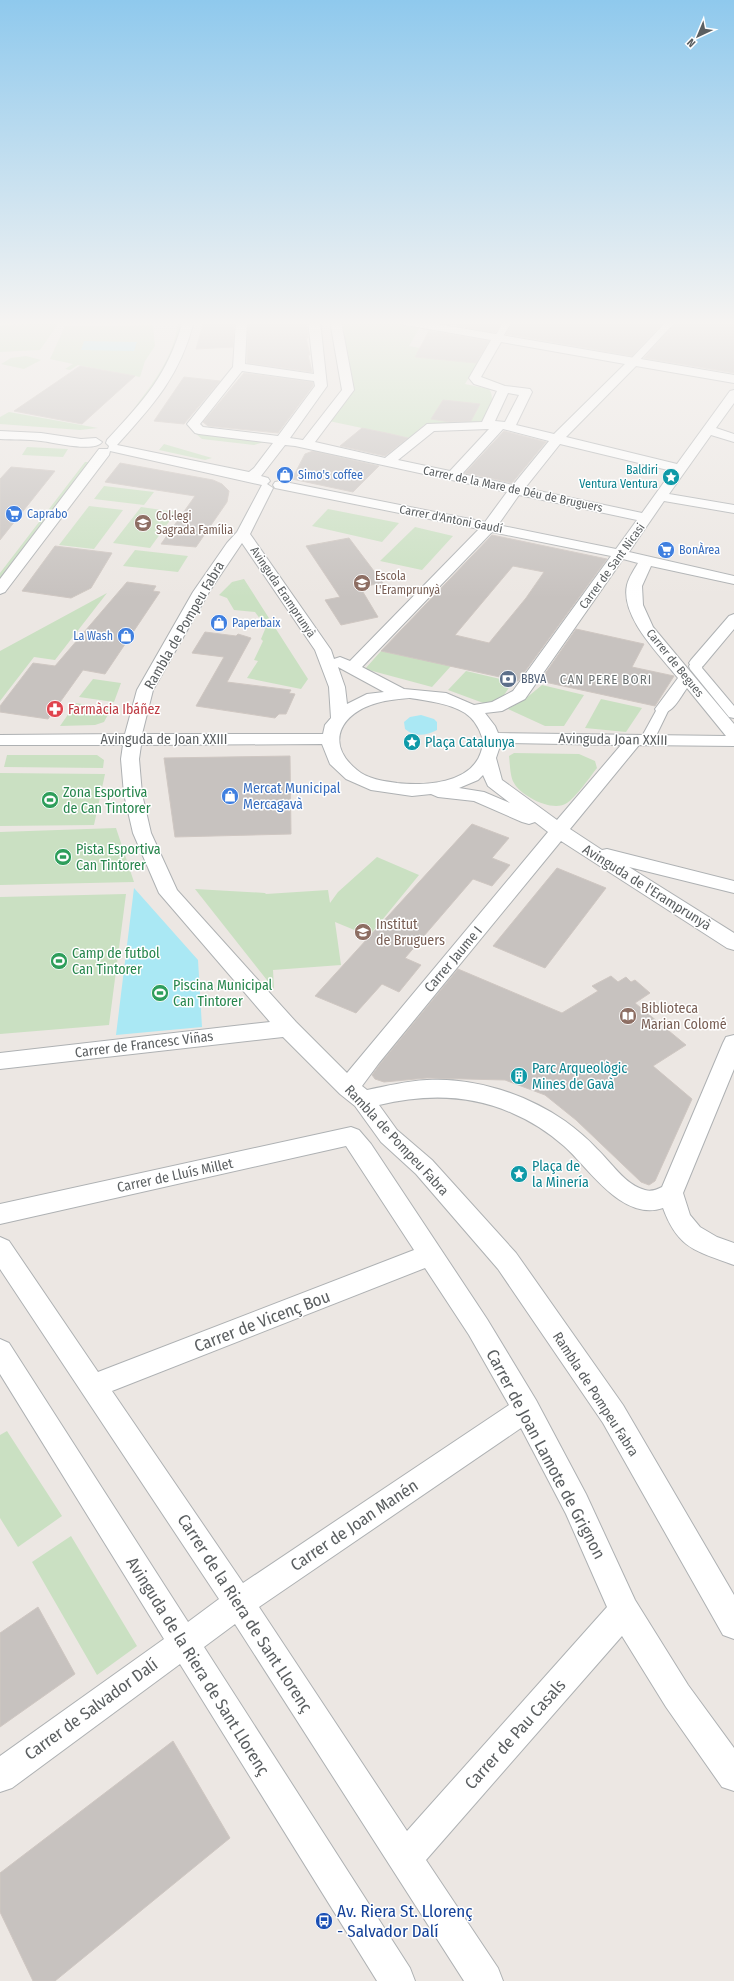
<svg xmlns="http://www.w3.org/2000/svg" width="734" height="1981" viewBox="0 0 734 1981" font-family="'Fira Sans Condensed',sans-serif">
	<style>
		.green { fill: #cae0c2 }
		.water { fill: #aae8f4 }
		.building { fill: #c7c2bf; stroke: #cfc7c2; fill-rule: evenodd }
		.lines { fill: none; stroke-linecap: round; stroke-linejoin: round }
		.pedestrian-casing { stroke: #aeb1b3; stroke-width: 2 }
		.minor-casing { stroke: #aeb1b3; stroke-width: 2 }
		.pedestrian { fill: #fff; fill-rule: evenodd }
		.minor { fill: #fff; fill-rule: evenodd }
		.labels { text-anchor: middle; stroke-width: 3; stroke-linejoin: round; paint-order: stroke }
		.far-culture-label { font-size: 12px; fill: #0d838f; stroke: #fff; text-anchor: end }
		.far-shop-label { font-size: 12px; fill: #366cbe; stroke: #fff; text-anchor: start }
		.far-street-label { font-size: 12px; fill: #5b5f61; stroke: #fff }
		.far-education-label { font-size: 12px; fill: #785e54; stroke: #fff; text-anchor: start }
		.far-service-label { font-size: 12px; fill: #4e5e75; stroke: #fff; text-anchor: start }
		.far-neighbourhood-label { font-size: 13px; letter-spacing: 1px; fill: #6c7273; stroke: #fff }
		.street-label { font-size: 14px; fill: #5b5f61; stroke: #fff }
		.health-label { font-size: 14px; fill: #be3a42; stroke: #fff; text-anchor: start }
		.culture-label { font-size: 14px; fill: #0d838f; stroke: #fff; text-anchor: start }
		.shop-label { font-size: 14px; fill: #366cbe; stroke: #fff; text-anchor: start }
		.leisure-label { font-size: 14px; fill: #27864d; stroke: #fff; text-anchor: start }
		.education-label { font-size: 14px; fill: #785e54; stroke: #fff; text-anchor: start }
		.near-street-label { font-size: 17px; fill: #5b5f61; stroke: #fff }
		.near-transit-label { font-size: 17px; fill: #164399; stroke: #fff; text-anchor: start }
	</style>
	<rect width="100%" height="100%" fill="#ece7e3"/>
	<!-- green -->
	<path class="green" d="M178,321H184C180,357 158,382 137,411L133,410C153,383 175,356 178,321Z
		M342,321H385L420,327L409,346L480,359L465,384L489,389C497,401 487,412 480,424L424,425L409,438L329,421L353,388Z
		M58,324L40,350L0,352V325Z
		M153,325L155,346L145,361L140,377L78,365L70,370L65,369L73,364L50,359L65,326Z
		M26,356L41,360L24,369L1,364L11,358Z
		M9,412L98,428L80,430L0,424V417Z
		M195,433L267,441L254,445L202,439Z
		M164,444L212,458L205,460L159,450Z
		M27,447L68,449L63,457L22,455Z
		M85,462H92L0,584V573Z
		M104,486L154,492L144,505L94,499Z
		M89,506L123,510L94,549L59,545Z
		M141,507L176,512L150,548L113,543Z
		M328,509L399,523L382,542L312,526Z
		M415,527L453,536L422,570L380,561Z
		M135,550L188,556L178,572L123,566Z
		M244,579L308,679L301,689L247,678L258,661L254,660L263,641L261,639L266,627L255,612L234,610L227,598L219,595L232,582Z
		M107,593L55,660L34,657L0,701V651Z
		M381,651L451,666L432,687L365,669Z
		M466,671L513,682L502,698L486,704L448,690Z
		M93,679L121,683L114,702L79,697Z
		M542,685L584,695L564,726H545L508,709L525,699Z
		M601,699L642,708L626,732L585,728Z
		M76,703L111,709L104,722L95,725L60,726Z
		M514,753L579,754L595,761L597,768C590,777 576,797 567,803C553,813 521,796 514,783C510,777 510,764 509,756Z
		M7,755H97L104,760L103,768L4,767Z
		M0,773L105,774L94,825L0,826Z
		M116,828L134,882L0,885V832Z
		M377,857L419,875L369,936L335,922L341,965L273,970L274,989L195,889L265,893L266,894L328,890L330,903L338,892Z
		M126,894L109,1025L0,1034V897Z
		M7,1431L62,1516L18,1547L0,1518V1435Z
		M71,1536L137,1646L97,1675L32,1562Z"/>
	<!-- water -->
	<path class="water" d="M84,341L137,342L134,351L81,350Z
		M421,715L434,719L437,722V730C426,736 414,737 405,729L404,722L410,717Z
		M134,888L198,960L202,1027L116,1035Z"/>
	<!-- building -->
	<path class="building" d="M204,321H234L233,347L196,349Z
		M248,321H306L308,338H306L310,355H308L312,372L247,363Z
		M434,321H502L495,333Z
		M513,321H665L632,356L506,334Z
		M677,321H734V373L644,358Z
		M429,331L489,341L476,363L415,357Z
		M80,366L135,376L82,424L14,411Z
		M244,373L313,382V386L278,433L208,426L203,422Z
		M184,377L220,381L184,424L154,421Z
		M443,400L462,402L480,404L471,421L450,422L431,419Z
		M362,428L391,434L408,438L385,456L340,446Z
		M504,431L546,442L512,483L465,473Z
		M313,451L379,466L353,492L292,479L305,454Z
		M120,463L213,480L222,484L229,491L227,502L196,547L161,544L195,496L105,482Z
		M11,467L55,471L0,540V479Z
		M492,535L607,559L518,681L381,651ZM513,566L544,572L526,598L489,643L455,635Z
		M349,538L383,583L360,587L378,617L341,625L325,600L340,597L306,546Z
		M55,546L112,553L91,588L71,598L22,591Z
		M127,582L156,586L153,591L160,592L105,674L83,670L48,719L0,712V706L33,663L55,666Z
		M576,629L644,644L632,667L674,676L655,706L540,681Z
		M205,632L236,636L238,634L251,638L227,682L291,690L289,693L295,694L286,714H279L275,718L196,706L224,657L192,653Z
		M290,756L291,834L175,837L164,758Z
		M472,824L509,838L492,858L510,865L492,886L473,879L405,958L421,965L399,992L382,984L356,1013L315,996Z
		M557,868L606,888L545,968L493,946Z
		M458,969L562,1013L598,991L592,986L611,976L618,982L626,977L631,982L635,980L650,993L635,1003L686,1045L653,1066L692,1099L655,1181L649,1185L641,1182L576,1120L545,1095L505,1080L427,1078L384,1082L375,1079L372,1075L380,1064Z
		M38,1607L75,1674L0,1727V1633Z
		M173,1741L230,1838L55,1981H33L0,1912V1873Z"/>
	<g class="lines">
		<defs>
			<path id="pedestrian" d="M504,321H512L501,340H495L494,338Z
				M667,321H676L636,364H630V360Z
				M697,659L701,660L703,663L702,668L734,706V718L729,717L690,669L689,666L693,660Z
				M663,705L669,709L654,740L652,743H642L640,740L657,709Z"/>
			<path id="minor" d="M183,321H194C180,376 154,404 117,445L249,472L254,468L273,443L199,434L195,433L187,424L233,367L236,321H247L245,364L314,374L308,321H320L327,386L290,438L303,440L342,390L330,321H341L354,390L315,442L385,458L427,424L482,422L497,391L474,384L469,378L491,340L400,324L395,321H419L734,375V383L636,366L566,437L677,464L730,391L734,390V403L716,428L734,434V442L711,435L669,494L734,505V513L664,501L629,552L734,576V584L651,566L642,586L643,605L653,627L734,724V746L639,745L570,829L602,850L607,849L734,881V893L629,867L734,933V950L727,948L561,841L379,1063L362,1086L367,1090C387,1086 406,1081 427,1080C474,1077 526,1094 565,1121C576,1129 587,1138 597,1149C611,1162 625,1185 645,1190C651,1192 656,1190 662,1187L723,1043L726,1037L734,1035V1069L683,1193L690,1215L700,1227L717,1237L734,1243V1265C696,1251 678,1249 663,1208C622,1222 589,1168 564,1146C548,1132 531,1121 512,1113C469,1094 425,1094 379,1105L397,1130L432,1160L516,1253L623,1405L734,1595V1639L723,1635L603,1423L498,1269L416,1174L381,1142L355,1106L340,1094L283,1037L0,1069V1053L270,1022L159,893L133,833L124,794L121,759L123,745H0V735L125,734L137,690L193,592L227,543L237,532L262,485L110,451L109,455L5,592L0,594V579L99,449H108L109,446L106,443L107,440C145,399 167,376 183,321ZM501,342L625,364L554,434L516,425L532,392L530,389L505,386L481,377ZM242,371L314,381L315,386L278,436L203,427L200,424ZM508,393L519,395L505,422L495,421ZM489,429L450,471L398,460L434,431ZM503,429L549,441L513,485L462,474ZM560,444L672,471L642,513L525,488ZM285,445L295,446L507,492L485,522L280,481L275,482L273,485L275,488L280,489L479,529L350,661L340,657L334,659L331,650L250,534L273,488L267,484L270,481L268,478L261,476ZM519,495L637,520L616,549L498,525ZM492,532L611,556L513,691L492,702L474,705L446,693L404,689L362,667ZM242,543L315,650L329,687L331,718L325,725L323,734H142L153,690L209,592ZM623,559L638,563C634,570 629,577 627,585C620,617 660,655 678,678L655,709L657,713C672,716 679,699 687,688L726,736L498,733L495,726L485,713L502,711L525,699ZM338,667L384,692L367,694L347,704L345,687ZM410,698C429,701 448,703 465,713C474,719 479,728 482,737C483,743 483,746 481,752C471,784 424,786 397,783C384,781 367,779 357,770C324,743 341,713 377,703C387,700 399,699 410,698ZM501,743L621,745L557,820L502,780L496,758ZM322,744L330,764L346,779L371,790L412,796L431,794L438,797L474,801L522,822L529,824L535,822L548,832L347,1073L296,1022L177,890L151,833L142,794L139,759L141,745ZM483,775L488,786L510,803L484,792L459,788L478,780Z
				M0,431L41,433L81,439L96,438L102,442C95,453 53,442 41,441C28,439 14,440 0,439Z
				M734,614V629L703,666L697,668L691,666L689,663L691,660L729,616Z
				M351,1127L359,1130L371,1144L487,1319L536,1400L586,1494L635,1600L688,1685L734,1748V1791L722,1787L666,1707L622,1636L426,1860L498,1968L503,1981H464L235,1624L204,1647L410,1968L415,1981H377L180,1664L12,1788L0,1792V1756L164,1639L0,1374V1339L9,1343L188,1622L219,1599L0,1269V1237L9,1241L98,1372L414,1250L346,1146L0,1224V1204ZM425,1268L469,1335L509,1405L243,1583L112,1391ZM521,1428L566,1514L607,1607L407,1831L259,1607Z"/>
		</defs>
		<!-- pedestrian casing -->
		<use href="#pedestrian" class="pedestrian-casing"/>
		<!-- minor casing -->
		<use href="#minor" class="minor-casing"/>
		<!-- pedestrian -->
		<use href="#pedestrian" class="pedestrian"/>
		<!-- minor -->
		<use href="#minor" class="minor"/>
	</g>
	<!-- sky -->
	<linearGradient id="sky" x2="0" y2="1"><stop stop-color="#8fc9ed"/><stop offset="0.54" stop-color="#f6f4f2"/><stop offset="1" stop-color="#f6f4f2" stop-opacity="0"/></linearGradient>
	<rect width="734" height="598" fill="url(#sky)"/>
	<!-- icons -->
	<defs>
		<symbol id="shop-disc" viewBox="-11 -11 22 22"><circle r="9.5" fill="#3f7fe0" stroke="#fff"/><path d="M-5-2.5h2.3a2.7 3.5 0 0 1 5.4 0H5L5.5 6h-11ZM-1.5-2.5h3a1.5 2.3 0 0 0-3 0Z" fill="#fff"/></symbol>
		<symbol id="sight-disc" viewBox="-11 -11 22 22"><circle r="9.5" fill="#0f9aa8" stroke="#fff"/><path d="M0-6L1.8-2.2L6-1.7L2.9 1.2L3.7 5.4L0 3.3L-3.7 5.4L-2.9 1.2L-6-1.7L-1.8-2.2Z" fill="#fff"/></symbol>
		<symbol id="supermarket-disc" viewBox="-11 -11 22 22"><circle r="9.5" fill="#3f7fe0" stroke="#fff"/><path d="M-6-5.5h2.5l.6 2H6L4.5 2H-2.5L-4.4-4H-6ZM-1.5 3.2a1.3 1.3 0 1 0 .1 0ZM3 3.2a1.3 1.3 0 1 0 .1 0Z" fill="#fff"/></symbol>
		<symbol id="school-disc" viewBox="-11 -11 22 22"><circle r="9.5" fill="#8d6e63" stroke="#fff"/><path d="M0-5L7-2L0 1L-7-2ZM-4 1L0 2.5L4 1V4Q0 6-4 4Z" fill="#fff"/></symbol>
		<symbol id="bank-disc" viewBox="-11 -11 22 22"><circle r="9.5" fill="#5c6f8a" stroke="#fff"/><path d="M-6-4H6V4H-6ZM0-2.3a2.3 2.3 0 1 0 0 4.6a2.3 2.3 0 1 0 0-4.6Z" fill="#fff"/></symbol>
		<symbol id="pharmacy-disc" viewBox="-11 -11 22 22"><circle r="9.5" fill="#e0444e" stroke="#fff"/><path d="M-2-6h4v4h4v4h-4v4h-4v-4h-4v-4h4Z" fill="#fff"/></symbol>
		<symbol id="stadium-disc" viewBox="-11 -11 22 22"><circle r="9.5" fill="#2e9e5b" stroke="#fff"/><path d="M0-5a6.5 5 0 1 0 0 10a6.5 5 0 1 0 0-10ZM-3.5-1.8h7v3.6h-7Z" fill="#fff"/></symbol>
		<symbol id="library-disc" viewBox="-11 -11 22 22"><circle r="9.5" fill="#8d6e63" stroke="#fff"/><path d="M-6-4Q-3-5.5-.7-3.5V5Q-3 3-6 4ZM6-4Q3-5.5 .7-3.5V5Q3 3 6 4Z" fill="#fff"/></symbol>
		<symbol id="building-disc" viewBox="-11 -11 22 22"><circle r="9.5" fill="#0f9aa8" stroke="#fff"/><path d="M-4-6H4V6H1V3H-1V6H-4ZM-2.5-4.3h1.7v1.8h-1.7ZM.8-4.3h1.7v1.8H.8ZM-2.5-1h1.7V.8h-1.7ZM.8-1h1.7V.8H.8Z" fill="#fff"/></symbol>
		<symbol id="bus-disc" viewBox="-11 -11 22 22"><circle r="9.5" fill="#1a4fb4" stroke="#fff"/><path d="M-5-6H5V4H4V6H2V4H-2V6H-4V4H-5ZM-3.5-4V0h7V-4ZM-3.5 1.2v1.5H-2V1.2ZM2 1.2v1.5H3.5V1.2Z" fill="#fff"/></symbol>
	</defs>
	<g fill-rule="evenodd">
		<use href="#shop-disc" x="275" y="465" width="20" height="20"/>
		<use href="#sight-disc" x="661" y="467" width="20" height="20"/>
		<use href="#supermarket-disc" x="4" y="504" width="20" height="20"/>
		<use href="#school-disc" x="133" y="513" width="20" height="20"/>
		<use href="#supermarket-disc" x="656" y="540" width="20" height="20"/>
		<use href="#school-disc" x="352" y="573" width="20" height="20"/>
		<use href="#shop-disc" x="209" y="613" width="20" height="20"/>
		<use href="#shop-disc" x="116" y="626" width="20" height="20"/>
		<use href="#bank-disc" x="498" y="669" width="20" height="20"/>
		<use href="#pharmacy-disc" x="45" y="699" width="20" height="20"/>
		<use href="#sight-disc" x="402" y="732" width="20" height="20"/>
		<use href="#shop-disc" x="220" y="786" width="20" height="20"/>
		<use href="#stadium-disc" x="40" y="790" width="20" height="20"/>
		<use href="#stadium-disc" x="53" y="847" width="20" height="20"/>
		<use href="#school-disc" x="353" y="922" width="20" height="20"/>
		<use href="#stadium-disc" x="49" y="951" width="20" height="20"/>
		<use href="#stadium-disc" x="150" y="983" width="20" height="20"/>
		<use href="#library-disc" x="618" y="1006" width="20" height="20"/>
		<use href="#building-disc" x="509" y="1066" width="20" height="20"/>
		<use href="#sight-disc" x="509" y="1164" width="20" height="20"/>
		<use href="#bus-disc" x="314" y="1911" width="20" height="20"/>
	</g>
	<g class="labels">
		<!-- far-culture labels -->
		<g class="far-culture-label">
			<text x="658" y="474">Baldiri<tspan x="658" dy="14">Ventura Ventura</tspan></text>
		</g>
		<!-- far-shop labels -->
		<g class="far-shop-label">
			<text x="298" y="479">Simo's coffee</text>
			<text x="27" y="518">Caprabo</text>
			<text x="679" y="554">BonÀrea</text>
			<text x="232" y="627">Paperbaix</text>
			<text x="113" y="640" text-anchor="end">La Wash</text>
		</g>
		<!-- far-street labels -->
		<g class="far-street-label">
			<text transform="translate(513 489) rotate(12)" y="4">Carrer de la Mare de Déu de Bruguers</text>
			<text transform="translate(451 519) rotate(11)" y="4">Carrer d'Antoni Gaudí</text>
			<text transform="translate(612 566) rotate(-54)" y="4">Carrer de Sant Nicasi</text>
			<text transform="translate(283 592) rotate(56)" y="4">Avinguda Eramprunyà</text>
			<text transform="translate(675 663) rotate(51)" y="4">Carrer de Begues</text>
		</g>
		<!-- far-education labels -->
		<g class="far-education-label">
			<text x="156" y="520">Col·legi<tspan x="156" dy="14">Sagrada Família</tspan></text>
			<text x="375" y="580">Escola<tspan x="375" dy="14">L'Eramprunyà</tspan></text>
		</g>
		<!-- far-service labels -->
		<g class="far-service-label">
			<text x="521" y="683">BBVA</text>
		</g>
		<!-- far-neighbourhood labels -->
		<g class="far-neighbourhood-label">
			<text x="606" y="684">CAN PERE BORI</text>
		</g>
		<!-- street labels -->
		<g class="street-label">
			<text transform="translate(184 625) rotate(-60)" y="5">Rambla de Pompeu Fabra</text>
			<text x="164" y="744">Avinguda de Joan XXIII</text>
			<text transform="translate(613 739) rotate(1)" y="5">Avinguda Joan XXIII</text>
			<text transform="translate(647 887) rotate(32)" y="5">Avinguda de l'Eramprunyà</text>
			<text transform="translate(453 959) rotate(-50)" y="5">Carrer Jaume I</text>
			<text transform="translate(144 1044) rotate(-7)" y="5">Carrer de Francesc Viñas</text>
			<text transform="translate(397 1140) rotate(47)" y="5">Rambla de Pompeu Fabra</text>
			<text transform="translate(175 1175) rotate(-12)" y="5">Carrer de Lluís Millet</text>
			<text transform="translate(596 1394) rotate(57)" y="5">Rambla de Pompeu Fabra</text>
		</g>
		<!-- health labels -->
		<g class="health-label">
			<text x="68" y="714">Farmàcia Ibáñez</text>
		</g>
		<!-- culture labels -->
		<g class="culture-label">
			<text x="425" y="747">Plaça Catalunya</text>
			<text x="532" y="1073">Parc Arqueològic<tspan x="532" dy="16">Mines de Gavà</tspan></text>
			<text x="532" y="1171">Plaça de<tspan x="532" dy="16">la Minería</tspan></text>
		</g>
		<!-- shop labels -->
		<g class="shop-label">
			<text x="243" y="793">Mercat Municipal<tspan x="243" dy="16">Mercagavà</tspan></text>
		</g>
		<!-- leisure labels -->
		<g class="leisure-label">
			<text x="63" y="797">Zona Esportiva<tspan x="63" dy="16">de Can Tintorer</tspan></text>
			<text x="76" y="854">Pista Esportiva<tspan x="76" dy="16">Can Tintorer</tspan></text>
			<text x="72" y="958">Camp de futbol<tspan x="72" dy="16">Can Tintorer</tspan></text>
			<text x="173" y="990">Piscina Municipal<tspan x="173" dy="16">Can Tintorer</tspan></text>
		</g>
		<!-- education labels -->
		<g class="education-label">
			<text x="376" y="929">Institut<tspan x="376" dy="16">de Bruguers</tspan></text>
			<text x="641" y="1013">Biblioteca<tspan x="641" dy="16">Marian Colomé</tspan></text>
		</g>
		<!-- near-street labels -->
		<g class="near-street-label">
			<text transform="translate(262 1321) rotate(-21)" y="6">Carrer de Vicenç Bou</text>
			<text transform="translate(546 1454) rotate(62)" y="6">Carrer de Joan Lamote de Grignon</text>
			<text transform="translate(354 1525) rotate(-34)" y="6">Carrer de Joan Manén</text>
			<text transform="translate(245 1613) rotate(57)" y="6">Carrer de la Riera de Sant Llorenç</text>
			<text transform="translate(198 1666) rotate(58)" y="6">Avinguda de la Riera de Sant Llorenç</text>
			<text transform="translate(91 1709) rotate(-36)" y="6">Carrer de Salvador Dalí</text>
			<text transform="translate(515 1734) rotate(-48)" y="6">Carrer de Pau Casals</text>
		</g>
		<!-- near-transit labels -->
		<g class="near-transit-label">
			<text x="337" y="1917">Av. Riera St. Llorenç<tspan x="337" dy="20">- Salvador Dalí</tspan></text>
		</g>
	</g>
	<!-- north arrow -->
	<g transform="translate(698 36) rotate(224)" stroke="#ffffff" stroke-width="3" paint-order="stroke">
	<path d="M0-3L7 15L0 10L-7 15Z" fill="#5b5f61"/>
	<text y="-6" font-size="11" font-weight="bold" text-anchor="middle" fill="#5b5f61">N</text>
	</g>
</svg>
